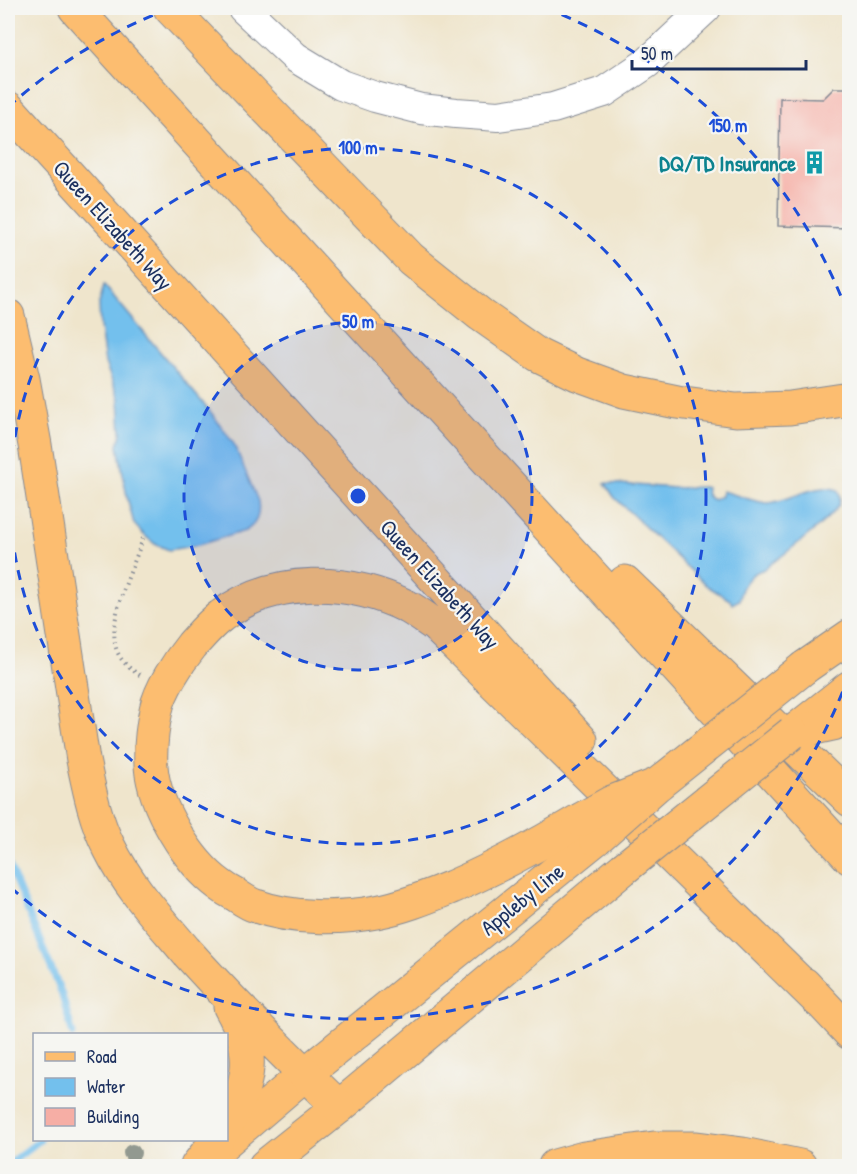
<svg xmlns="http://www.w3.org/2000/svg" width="857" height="1174" viewBox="0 0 857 1174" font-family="'Patrick Hand',sans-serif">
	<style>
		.water { fill: #73c0ed; stroke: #4778a6; stroke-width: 1.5 }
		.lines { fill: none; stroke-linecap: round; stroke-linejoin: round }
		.stream { stroke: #73c0ed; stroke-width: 7 }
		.building { fill: #f6aea5 }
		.tertiary-casing { stroke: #858a95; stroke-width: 32 }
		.primary-casing { stroke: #858a95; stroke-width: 35 }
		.motorway-casing { stroke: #858a95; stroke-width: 35 }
		.path { stroke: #858a95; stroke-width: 4; stroke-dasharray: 1.5 4.5; stroke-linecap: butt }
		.tertiary { stroke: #fff; stroke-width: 30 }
		.primary { stroke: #fcbd6f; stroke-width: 33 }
		.motorway { stroke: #fcbd6f; stroke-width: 33 }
		.primary-bridge-casing { stroke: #858a95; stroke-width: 35; stroke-linecap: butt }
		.motorway-bridge-casing { stroke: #858a95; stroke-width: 35; stroke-linecap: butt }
		.primary-bridge { stroke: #fcbd6f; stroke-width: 33 }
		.motorway-bridge { stroke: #fcbd6f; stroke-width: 33 }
		.tree { fill: #929990 }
		.ring { fill: none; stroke: #1d4ed8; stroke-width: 3; stroke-dasharray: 10 8 }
		.labels { text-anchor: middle; stroke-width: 4.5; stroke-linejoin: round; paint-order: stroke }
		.culture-label { font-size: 22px; font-weight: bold; fill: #0d838f; stroke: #f6f6f2; text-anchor: end }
		.street-label { font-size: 22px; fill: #1b2f5e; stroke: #f6f6f2 }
		.centre { fill: #1d4ed8; stroke: #f6f6f2; stroke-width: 3 }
		.ring-label { font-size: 18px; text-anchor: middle; font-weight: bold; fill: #1d4ed8; stroke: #f6f6f2; stroke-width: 4.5; stroke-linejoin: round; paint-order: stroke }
	</style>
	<rect width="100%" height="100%" fill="#f6f6f2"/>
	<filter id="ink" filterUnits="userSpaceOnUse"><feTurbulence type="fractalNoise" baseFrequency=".0167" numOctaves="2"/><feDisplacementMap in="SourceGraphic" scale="12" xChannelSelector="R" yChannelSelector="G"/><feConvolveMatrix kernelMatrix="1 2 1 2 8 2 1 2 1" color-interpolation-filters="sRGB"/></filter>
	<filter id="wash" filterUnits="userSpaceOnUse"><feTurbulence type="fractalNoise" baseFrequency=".008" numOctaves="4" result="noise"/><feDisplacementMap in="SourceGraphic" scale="24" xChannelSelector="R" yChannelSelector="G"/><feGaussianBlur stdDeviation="1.35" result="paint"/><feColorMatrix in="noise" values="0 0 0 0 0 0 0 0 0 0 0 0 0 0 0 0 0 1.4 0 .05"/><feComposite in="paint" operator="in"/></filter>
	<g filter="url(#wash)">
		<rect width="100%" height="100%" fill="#efe5cc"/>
		<!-- water -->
		<path class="water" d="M104,285L213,415L234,444L258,501C260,515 257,524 245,531L198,545L169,550L155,544L144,535L134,524L127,497L118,446L121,433L119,399L105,363L100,326L99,304Z
			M605,483L676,488L703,487L707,488C705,494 708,498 714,500L721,496L722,491C734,494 757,503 768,503C792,501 814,482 838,490C839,494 841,499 839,504C833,518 778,559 764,569C759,571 755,572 751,576C744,583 740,590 739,600L732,604L730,600L707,586L614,497Z"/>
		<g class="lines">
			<!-- stream -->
			<path class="stream" d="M8,863L61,992L73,1034
				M8,1165L40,1140"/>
		</g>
		<g id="blocks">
			<!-- building -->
			<path class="building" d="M834,88H849V228L778,226L780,98L823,99Z"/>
		</g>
	</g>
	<g filter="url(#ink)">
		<use href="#blocks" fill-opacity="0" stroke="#858a95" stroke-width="1.5"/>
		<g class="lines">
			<defs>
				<path id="tertiary" d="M243,8L295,57L341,85L375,97L421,109L456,113L498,116L553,108L604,92L647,63L706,8"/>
				<path id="primary" d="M805,667L850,636
					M792,733L850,687
					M210,1155L305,1074L596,839
					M265,1166L339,1107L623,869"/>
				<path id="motorway" d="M75,8L850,858
					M170,8L411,259L481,315L538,355L577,374L624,391L677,402L736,410L790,408L850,399
					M8,108L581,740
					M8,316L23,379L35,445L83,760C89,789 95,820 109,847C128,886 157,917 185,950C234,1005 286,1056 339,1107
					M625,582L850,800
					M792,733L833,724L850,715
					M580,820C538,845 496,868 452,887C427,897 403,907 376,912C340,919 291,919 256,906C249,904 242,899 236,895C230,892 225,889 220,885C188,862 154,806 151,766C150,748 152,729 156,710C160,690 178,662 192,645C201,635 210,624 221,616C274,575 350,578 408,607C417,612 426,619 435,625L819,1001
					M804,984L850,1033
					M226,1127C250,1080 257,1054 230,1007
					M197,1166L217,1140
					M555,1166L584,1158L654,1148H697L743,1154L800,1166"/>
			</defs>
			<!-- tertiary casing -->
			<use href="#tertiary" class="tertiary-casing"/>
			<!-- primary casing -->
			<use href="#primary" class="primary-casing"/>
			<!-- motorway casing -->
			<use href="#motorway" class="motorway-casing"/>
			<!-- path -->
			<path class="path" d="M140,675C128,668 117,658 115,643C110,611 134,567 144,535"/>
			<!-- tertiary -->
			<use href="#tertiary" class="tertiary"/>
			<!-- primary -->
			<use href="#primary" class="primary"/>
			<!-- motorway -->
			<use href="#motorway" class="motorway"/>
			<defs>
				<path id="primary-bridge" d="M596,839L658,784L805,667
					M623,869L792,733"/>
				<path id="motorway-bridge" d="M580,820L612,802L658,784"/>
			</defs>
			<!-- primary-bridge casing -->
			<use href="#primary-bridge" class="primary-bridge-casing"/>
			<!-- motorway-bridge casing -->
			<use href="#motorway-bridge" class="motorway-bridge-casing"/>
			<!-- primary-bridge -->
			<use href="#primary-bridge" class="primary-bridge"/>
			<!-- motorway-bridge -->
			<use href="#motorway-bridge" class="motorway-bridge"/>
		</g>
		<!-- trees -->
		<circle class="tree" cx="132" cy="1153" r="9"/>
	</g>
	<!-- distance rings -->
	<circle cx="358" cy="496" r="174" fill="#1d4ed8" fill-opacity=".12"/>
	<g class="ring">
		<circle cx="358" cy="496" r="174"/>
		<circle cx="358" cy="496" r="348"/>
		<path d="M849 675A523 523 0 0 1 8 885M8 107A523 523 0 0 1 171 8M545 8A523 523 0 0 1 849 317"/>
	</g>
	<!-- icons -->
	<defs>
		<symbol id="building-bare" viewBox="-9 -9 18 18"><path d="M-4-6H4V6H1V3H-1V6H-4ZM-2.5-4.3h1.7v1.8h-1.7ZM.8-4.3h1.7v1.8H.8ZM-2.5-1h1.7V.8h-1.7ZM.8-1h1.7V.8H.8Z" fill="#0f9aa8" stroke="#f6f6f2" stroke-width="2.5" paint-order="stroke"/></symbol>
	</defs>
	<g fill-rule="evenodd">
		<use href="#building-bare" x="798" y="146" width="33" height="33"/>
	</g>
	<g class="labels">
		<!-- culture labels -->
		<g class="culture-label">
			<text x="796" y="171">DQ/TD Insurance</text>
		</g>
		<!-- street labels -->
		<g class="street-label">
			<text transform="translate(113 225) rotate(48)" y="8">Queen Elizabeth Way</text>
			<text transform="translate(440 584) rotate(48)" y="8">Queen Elizabeth Way</text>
			<text transform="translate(522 899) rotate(-39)" y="8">Appleby Line</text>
		</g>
	</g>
	<circle cx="358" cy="496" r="9" class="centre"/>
	<g class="ring-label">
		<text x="728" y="132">150 m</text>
		<text x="358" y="154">100 m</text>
		<text x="358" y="328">50 m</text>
	</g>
	<!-- margin -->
	<rect width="857" height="1174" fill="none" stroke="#f6f6f2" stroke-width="30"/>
	<!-- legend -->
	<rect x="33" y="1033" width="195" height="108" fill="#f6f6f2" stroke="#9ea6b7" stroke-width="1.5"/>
	<rect x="45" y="1052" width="30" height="9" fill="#fcbd6f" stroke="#9ea6b7" stroke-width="1.5"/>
	<text x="87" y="1063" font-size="18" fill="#1b2f5e">Road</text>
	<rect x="45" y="1078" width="30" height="18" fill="#73c0ed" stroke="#9ea6b7" stroke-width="1.5"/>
	<text x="87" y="1093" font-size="18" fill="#1b2f5e">Water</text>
	<rect x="45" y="1108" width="30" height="18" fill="#f6aea5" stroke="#9ea6b7" stroke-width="1.5"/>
	<text x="87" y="1123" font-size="18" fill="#1b2f5e">Building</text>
	<!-- scale -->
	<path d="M632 60v9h174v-9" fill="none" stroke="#1b2f5e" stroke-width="3"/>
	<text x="641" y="60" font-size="18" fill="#1b2f5e" stroke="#f6f6f2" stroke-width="4.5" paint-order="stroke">50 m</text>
</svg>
